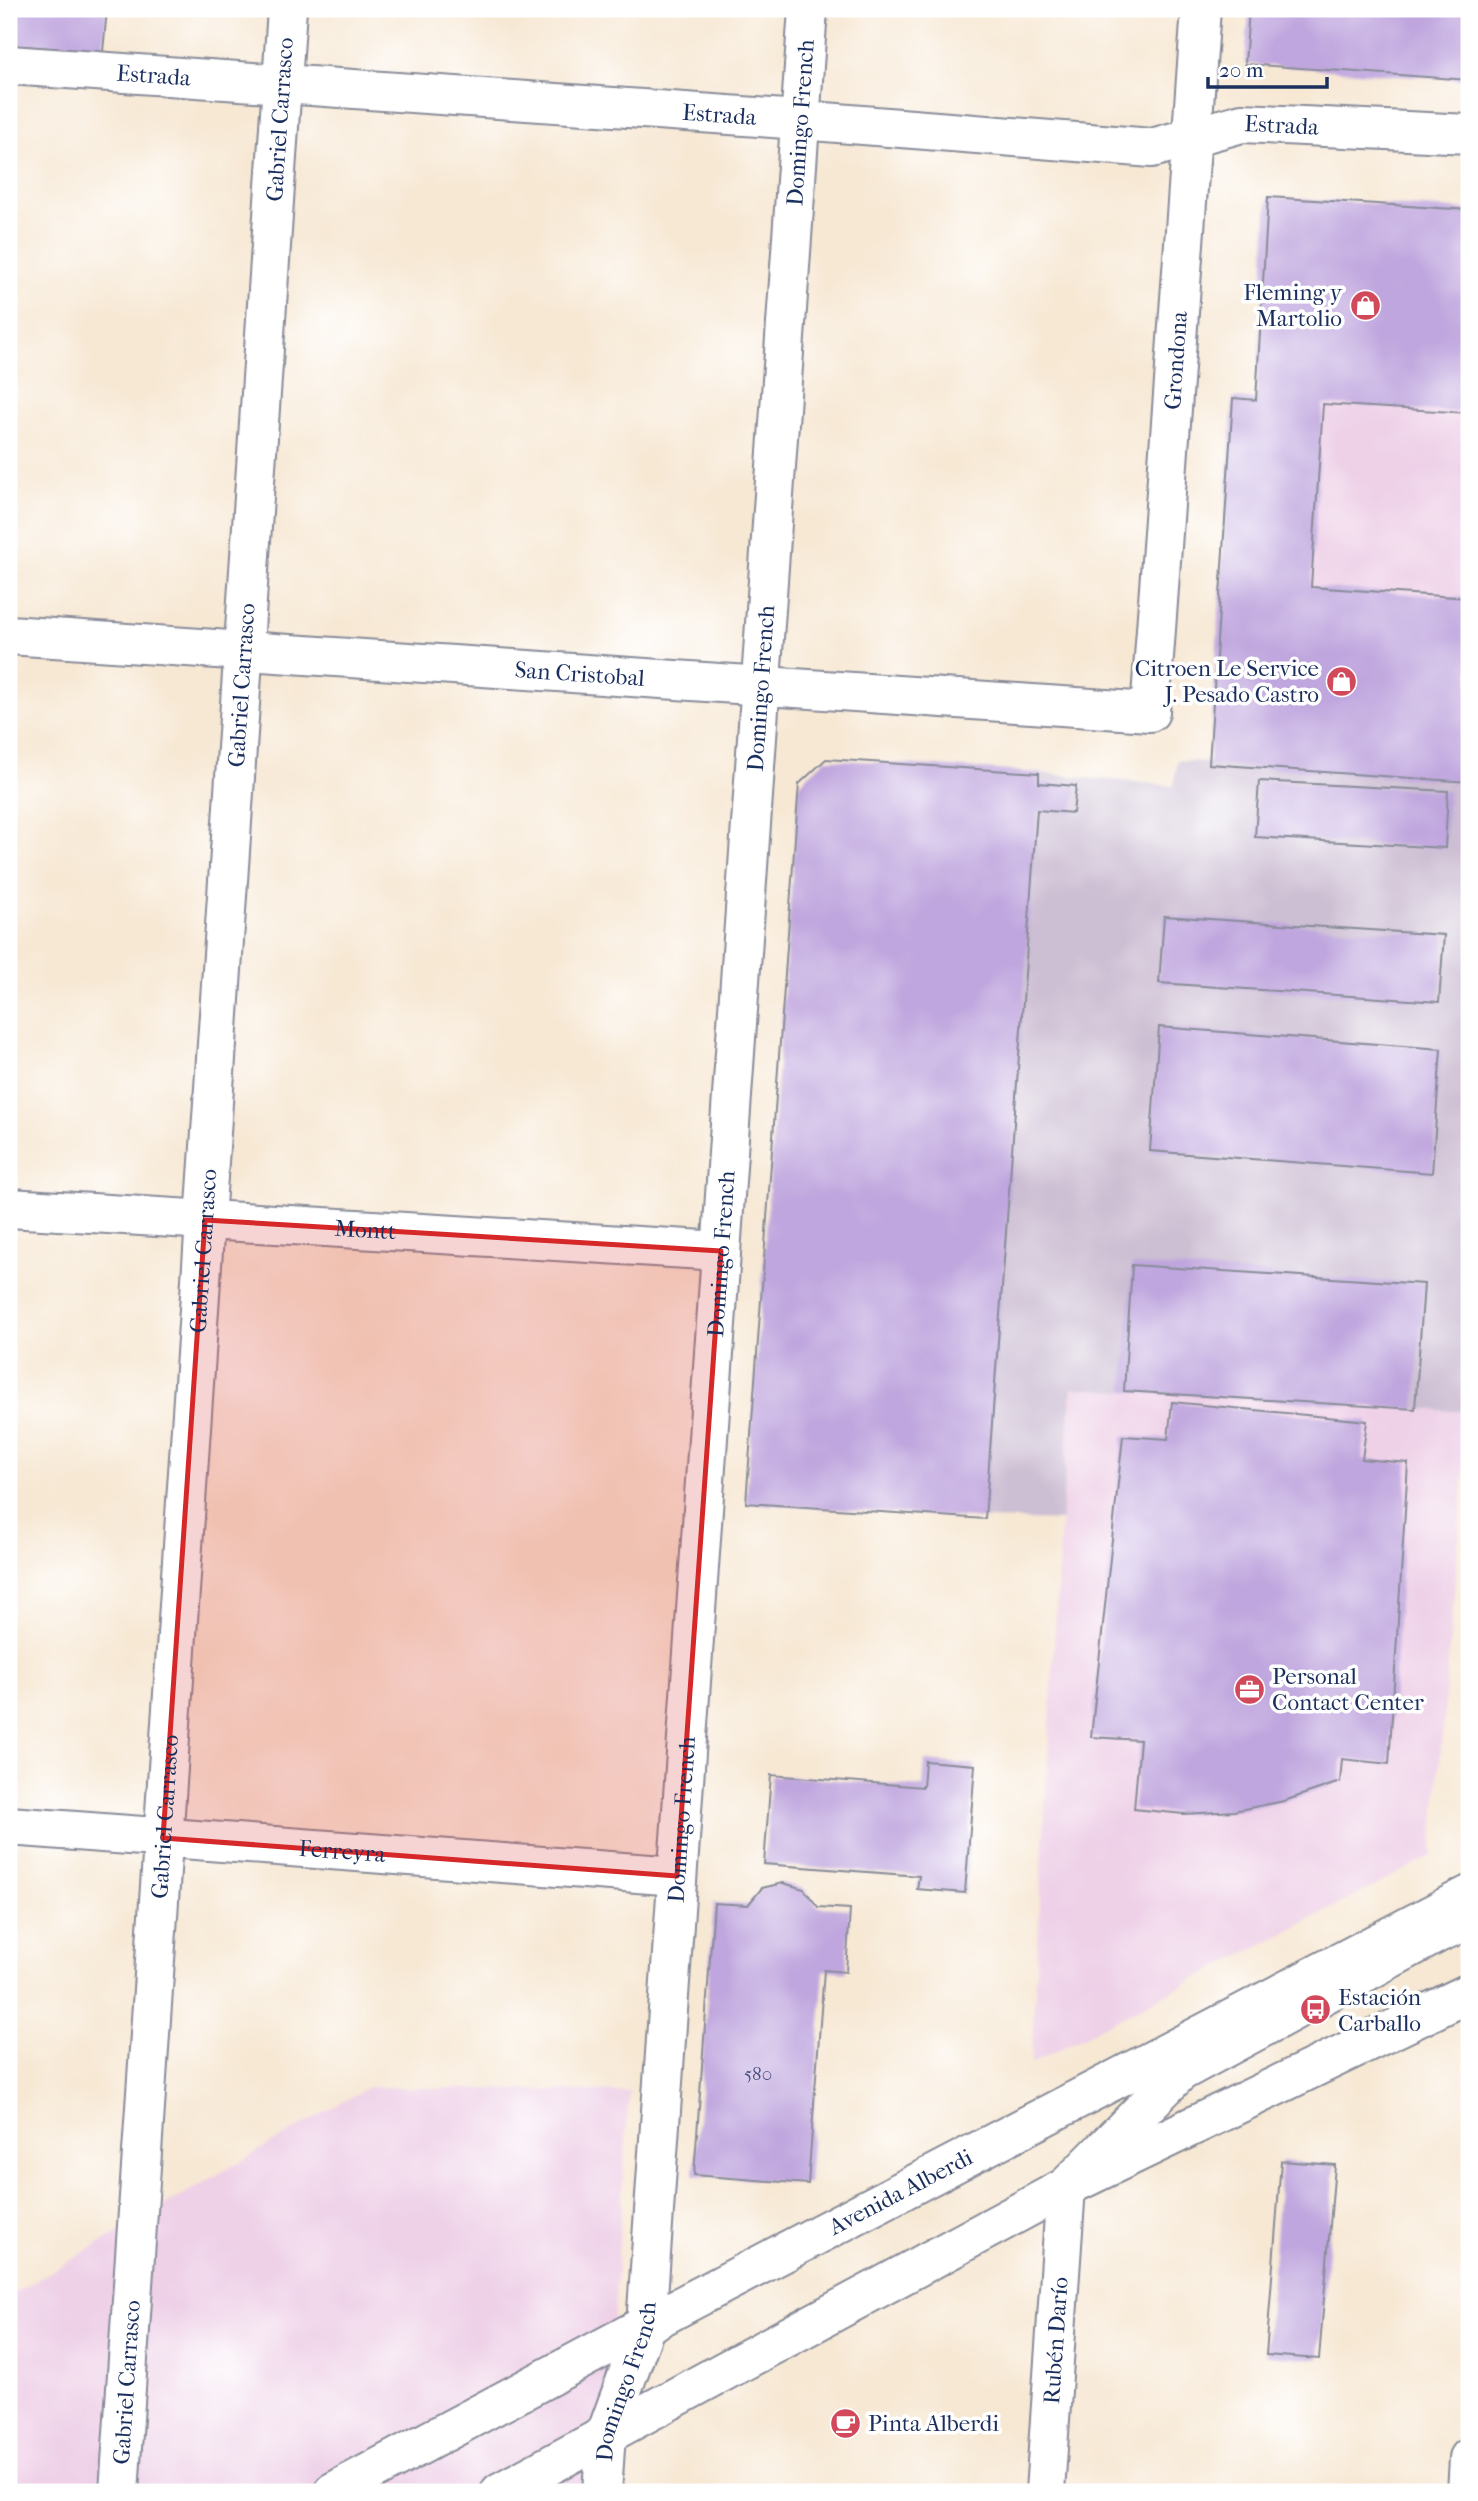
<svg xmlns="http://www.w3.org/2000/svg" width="1478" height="2501" viewBox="0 0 1478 2501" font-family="'IM FELL French Canon',serif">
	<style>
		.built { fill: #eed0e7 }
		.industrial { fill: #ccbed3 }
		.building { fill: #bfa6de }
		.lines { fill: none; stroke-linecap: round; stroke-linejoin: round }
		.minor-casing { stroke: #898c99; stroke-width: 42 }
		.major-casing { stroke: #898c99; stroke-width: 42 }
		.minor { stroke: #fff; stroke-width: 38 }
		.major { stroke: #fff; stroke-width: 38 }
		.marked { fill: #d62828; fill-opacity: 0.2; stroke: #d62828; stroke-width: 5; stroke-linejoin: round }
		.labels { text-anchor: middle; stroke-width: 7; stroke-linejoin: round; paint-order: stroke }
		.number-label { font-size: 19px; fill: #444d7e }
		.street-label { font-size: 23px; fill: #1b2f5e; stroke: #fff }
		.poi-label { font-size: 23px; fill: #1b2f5e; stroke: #fff; text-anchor: start }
	</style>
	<rect width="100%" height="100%" fill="#fff"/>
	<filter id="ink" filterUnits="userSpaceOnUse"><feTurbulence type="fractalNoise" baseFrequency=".0143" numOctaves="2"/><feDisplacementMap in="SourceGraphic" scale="14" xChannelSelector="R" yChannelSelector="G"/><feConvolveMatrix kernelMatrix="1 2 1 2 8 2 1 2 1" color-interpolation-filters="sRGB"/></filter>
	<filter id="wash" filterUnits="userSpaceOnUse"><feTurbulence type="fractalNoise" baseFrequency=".00686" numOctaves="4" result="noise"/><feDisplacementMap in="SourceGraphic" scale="28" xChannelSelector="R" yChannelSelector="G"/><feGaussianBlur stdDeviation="1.57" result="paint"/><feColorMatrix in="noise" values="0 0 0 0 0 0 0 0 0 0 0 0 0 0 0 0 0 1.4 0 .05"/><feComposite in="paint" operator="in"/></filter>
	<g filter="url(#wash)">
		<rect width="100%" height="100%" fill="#f7e8d4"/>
		<!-- built -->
		<path class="built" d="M1233,398L1469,413V598L1221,582Z
			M1072,1388L1469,1412L1432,1856L1031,2064L1061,1521Z
			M368,2087L629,2092L602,2492H9V2296Z"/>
		<!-- industrial -->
		<path class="industrial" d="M826,759L1039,773L1174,786L1177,760L1469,782V1412L1072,1388L1061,1521L985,1519L746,1503L799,784Z"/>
		<g id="blocks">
			<!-- building -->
			<path class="building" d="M9,9H107L103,52L9,45Z
				M1249,9H1469V80L1245,64Z
				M1268,197L1469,210V413L1323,404L1311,587L1469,598V782L1209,764L1233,398L1256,400Z
				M826,759L1039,773V783L1076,786L1073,813L1037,810L985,1519L746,1503L799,784Z
				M1259,781L1448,791L1445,848L1255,837Z
				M1164,916L1444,935L1439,1002L1159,983Z
				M1159,1027L1441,1049L1432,1173L1150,1151Z
				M1132,1265L1424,1284L1415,1409L1124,1391Z
				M1172,1402L1367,1421L1362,1459L1408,1463L1389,1764L1342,1759L1340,1782L1284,1801L1234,1811L1184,1814L1134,1809L1140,1740L1091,1737L1123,1436L1168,1439Z
				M925,1761L975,1765L965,1893L917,1889L919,1876L764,1864L771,1775L923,1787Z
				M783,1883L804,1889L818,1907L850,1909L846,1972L824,1970L808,2184L694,2175L714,1903L748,1905L762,1888Z
				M1281,2161L1335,2165L1319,2359L1266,2355Z"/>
		</g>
	</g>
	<g filter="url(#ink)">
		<use href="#blocks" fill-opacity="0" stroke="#898c99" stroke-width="2"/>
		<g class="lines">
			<defs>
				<g id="minor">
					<path id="s1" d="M9,65L800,120L1152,148L1242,123L1469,134"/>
					<path id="s2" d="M9,635L1150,712L1201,9"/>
					<path id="s3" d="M9,1208L721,1251"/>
					<path id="s4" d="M9,1826L677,1876"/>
					<path d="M1158,2079L1180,2072L1438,1933L1469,1920"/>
					<path id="s5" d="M119,2492L287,9"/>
					<path id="s6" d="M602,2492L606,2434L646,2325L808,9"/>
					<path id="s7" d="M1045,2492L1066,2187L1180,2072"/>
				</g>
				<g id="major">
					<path id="s8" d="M333,2492L687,2303L1469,1895"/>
					<path d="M500,2492L1066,2187L1469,1993"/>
					<path d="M1467,2492L1469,2458"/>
				</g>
			</defs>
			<!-- minor casing -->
			<use href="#minor" class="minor-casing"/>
			<!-- major casing -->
			<use href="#major" class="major-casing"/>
			<!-- minor -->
			<use href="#minor" class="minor"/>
			<!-- major -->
			<use href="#major" class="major"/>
		</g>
	</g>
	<!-- marked area -->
	<path class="marked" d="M205,1220L721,1251L677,1876L163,1838Z"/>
	<!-- icons -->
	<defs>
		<symbol id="shop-disc" viewBox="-11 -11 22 22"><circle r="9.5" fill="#d1495b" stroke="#fff"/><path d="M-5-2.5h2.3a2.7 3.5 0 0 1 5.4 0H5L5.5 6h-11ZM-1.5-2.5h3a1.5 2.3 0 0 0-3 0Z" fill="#fff"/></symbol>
		<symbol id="office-disc" viewBox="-11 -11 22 22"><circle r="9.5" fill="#d1495b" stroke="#fff"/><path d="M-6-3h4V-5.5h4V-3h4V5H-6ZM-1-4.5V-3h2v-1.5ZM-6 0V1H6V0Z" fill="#fff"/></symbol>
		<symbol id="bus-disc" viewBox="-11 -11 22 22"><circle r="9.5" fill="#d1495b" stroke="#fff"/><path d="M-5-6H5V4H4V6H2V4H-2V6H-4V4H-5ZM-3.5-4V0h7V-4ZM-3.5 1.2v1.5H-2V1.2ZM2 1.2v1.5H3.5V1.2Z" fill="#fff"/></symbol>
		<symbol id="cafe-disc" viewBox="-11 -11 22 22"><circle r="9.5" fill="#d1495b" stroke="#fff"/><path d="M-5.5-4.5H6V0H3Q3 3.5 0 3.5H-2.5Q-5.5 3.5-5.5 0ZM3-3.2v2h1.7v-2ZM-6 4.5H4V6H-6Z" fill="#fff"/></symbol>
	</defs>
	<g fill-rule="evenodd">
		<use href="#shop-disc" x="1348" y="288" width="35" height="35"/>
		<use href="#shop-disc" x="1324" y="664" width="35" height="35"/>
		<use href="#office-disc" x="1232" y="1672" width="35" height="35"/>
		<use href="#bus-disc" x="1298" y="1992" width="35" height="35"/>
		<use href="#cafe-disc" x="828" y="2406" width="35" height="35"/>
	</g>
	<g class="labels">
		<!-- number labels -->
		<g class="number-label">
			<text x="758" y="2080">580</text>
		</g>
		<!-- street labels -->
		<g class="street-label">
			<text dy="8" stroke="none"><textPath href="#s1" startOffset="145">Estrada</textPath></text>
			<text dy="8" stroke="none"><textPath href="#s1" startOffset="712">Estrada</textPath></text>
			<text dy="8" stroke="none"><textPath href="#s5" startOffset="2378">Gabriel Carrasco</textPath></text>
			<text dy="8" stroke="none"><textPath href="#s6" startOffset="2382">Domingo French</textPath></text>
			<text dy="8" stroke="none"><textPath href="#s1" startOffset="1279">Estrada</textPath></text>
			<text dy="8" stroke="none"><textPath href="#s2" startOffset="1496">Grondona</textPath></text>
			<text dy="8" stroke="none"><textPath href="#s2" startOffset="572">San Cristobal</textPath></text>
			<text dy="8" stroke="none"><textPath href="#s5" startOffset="1811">Gabriel Carrasco</textPath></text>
			<text dy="8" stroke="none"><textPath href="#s6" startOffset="1815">Domingo French</textPath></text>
			<text dy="8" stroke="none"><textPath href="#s3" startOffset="357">Montt</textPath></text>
			<text dy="8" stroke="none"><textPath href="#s5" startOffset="1244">Gabriel Carrasco</textPath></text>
			<text dy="8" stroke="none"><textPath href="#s6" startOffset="1248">Domingo French</textPath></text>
			<text dy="8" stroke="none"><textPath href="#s5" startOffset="677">Gabriel Carrasco</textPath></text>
			<text dy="8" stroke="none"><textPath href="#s6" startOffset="681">Domingo French</textPath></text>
			<text dy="8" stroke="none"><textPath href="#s4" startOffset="334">Ferreyra</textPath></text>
			<text dy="8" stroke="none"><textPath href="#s8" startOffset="642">Avenida Alberdi</textPath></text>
			<text dy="8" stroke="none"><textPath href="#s7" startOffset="152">Rubén Darío</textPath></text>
			<text dy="8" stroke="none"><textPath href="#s5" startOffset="110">Gabriel Carrasco</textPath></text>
			<text dy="8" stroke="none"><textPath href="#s6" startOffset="114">Domingo French</textPath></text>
		</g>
		<!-- poi labels -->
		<g class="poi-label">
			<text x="1342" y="300" text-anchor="end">Fleming y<tspan x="1342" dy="26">Martolio</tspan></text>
			<text x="1319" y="676" text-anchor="end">Citroen Le Service<tspan x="1319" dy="26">J. Pesado Castro</tspan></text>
			<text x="1272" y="1684">Personal<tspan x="1272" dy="26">Contact Center</tspan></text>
			<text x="1338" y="2005">Estación<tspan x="1338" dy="26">Carballo</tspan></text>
			<text x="868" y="2431">Pinta Alberdi</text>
		</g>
	</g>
	<!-- margin -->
	<rect width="1478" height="2501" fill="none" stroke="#fff" stroke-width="35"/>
	<!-- scale -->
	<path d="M1208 77v10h119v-10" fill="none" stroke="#1b2f5e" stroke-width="3.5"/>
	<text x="1219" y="77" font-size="21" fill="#1b2f5e" stroke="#ffffff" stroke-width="5" paint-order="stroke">20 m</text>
</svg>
